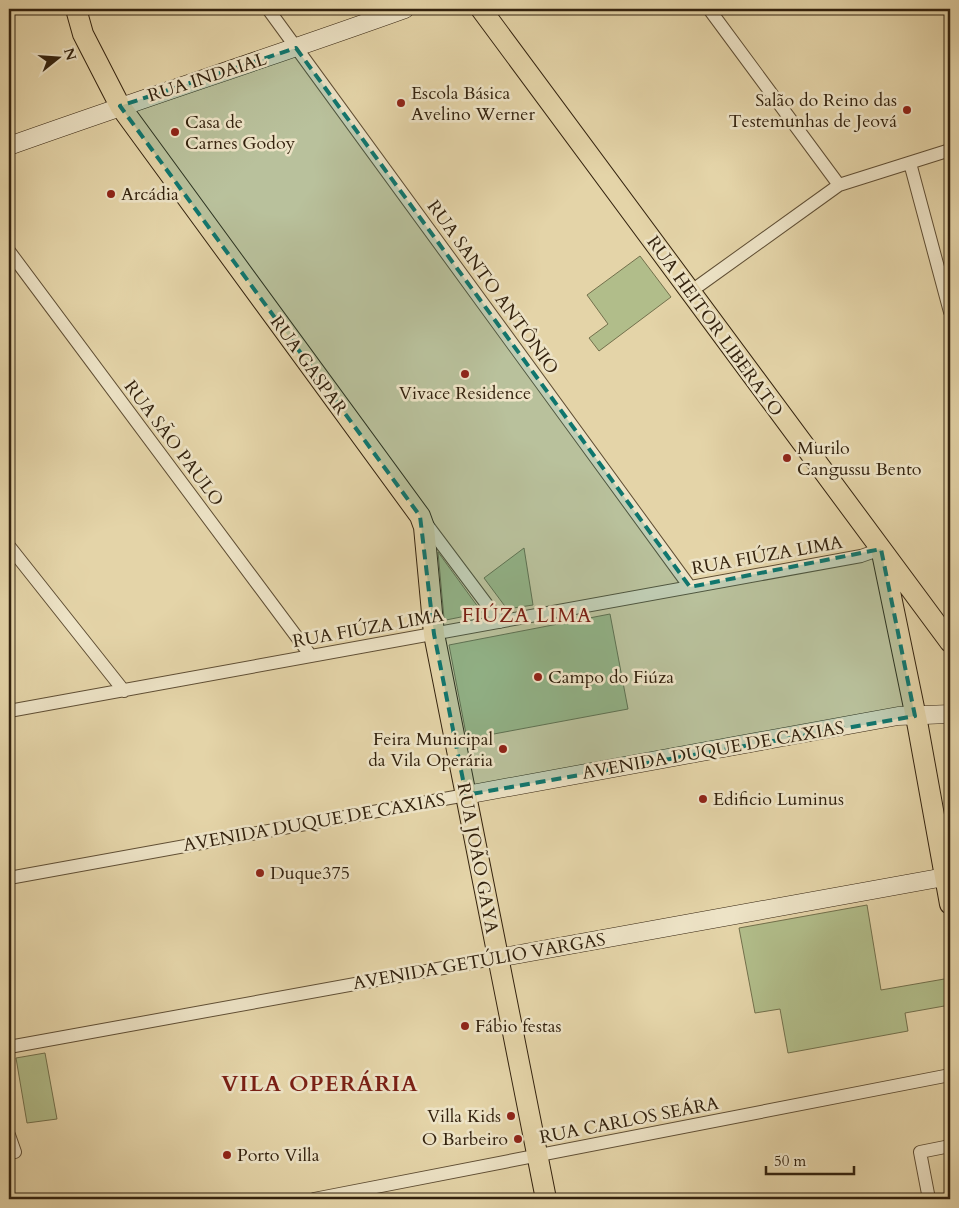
<svg xmlns="http://www.w3.org/2000/svg" width="959" height="1208" viewBox="0 0 959 1208" font-family="Cardo,serif">
	<style>
		.green { fill: #b1bd8a; stroke: #72704c }
		.lines { fill: none; stroke-linecap: round; stroke-linejoin: round }
		.street-casing { stroke: #5f4e34; stroke-width: 14 }
		.secondary-casing { stroke: #33220e; stroke-width: 19 }
		.primary-casing { stroke: #33220e; stroke-width: 22 }
		.street { stroke: #ede3c6; stroke-width: 12 }
		.secondary { stroke: #ede3c6; stroke-width: 18 }
		.primary { stroke: #e4d4a8; stroke-width: 20 }
		.marked { fill: #0f766e; fill-opacity: 0.2; stroke: #0f766e; stroke-width: 4; stroke-dasharray: 10 6; stroke-linejoin: round }
		.poi-dot { fill: #8f2418; stroke: #ede3c6; stroke-width: 2 }
		.labels { text-anchor: middle; stroke-width: 5; stroke-linejoin: round; paint-order: stroke }
		.street-label { font-size: 18px; fill: #33220e; stroke: #ede3c6 }
		.poi-label { font-size: 18px; fill: #33220e; stroke: #ede3c6; text-anchor: start }
		.quarter-label { font-size: 20px; letter-spacing: 1px; fill: #7a1f14; stroke: #ede3c6 }
		.district-label { font-size: 22px; font-weight: bold; letter-spacing: 1px; fill: #7a1f14; stroke: #ede3c6 }
	</style>
	<rect width="100%" height="100%" fill="#e4d4a8"/>
	<filter id="stains"><feTurbulence type="fractalNoise" baseFrequency=".004" numOctaves="4"/><feColorMatrix values="0 0 0 0 .2 0 0 0 0 .09 0 0 0 0 .02 0 0 0 .5 -.17"/></filter>
	<radialGradient id="worn" r=".72"><stop offset=".6" stop-color="#630" stop-opacity="0"/><stop offset="1" stop-color="#630" stop-opacity=".3"/></radialGradient>
	<!-- green -->
	<path class="green" d="M640,256L671,297L599,351L589,338L608,324L587,295Z
		M524,548L533,605L507,609L484,578Z
		M438,552L481,611V613L446,620L444,618Z
		M610,614L628,709L467,739L449,645Z
		M867,905L881,990L950,978V1005L905,1013L908,1031L788,1053L780,1009L755,1013L739,928Z
		M45,1053L57,1119L27,1123L16,1058Z"/>
	<g class="lines">
		<defs>
			<path id="street" d="M268,9L690,587
				M910,163L950,312
				M839,185L950,150
				M9,251L311,656
				M690,292L839,185L709,9
				M425,522L500,622
				M9,546L124,691
				M9,711L861,556L881,549
				M9,878L466,795
				M9,1047L498,958
				M9,1135L15,1152
				M314,1199L950,1075
				M929,1199L920,1152L950,1146"/>
			<path id="secondary" d="M9,146C141,99 274,56 405,9
				M466,795L898,716L950,714
				M498,958L950,876"/>
			<path id="primary" d="M76,9L83,34L120,106L420,516L424,527L434,634L546,1199
				M481,9L950,642
				M882,553L918,727L950,904"/>
		</defs>
		<!-- street casing -->
		<use href="#street" class="street-casing"/>
		<!-- secondary casing -->
		<use href="#secondary" class="secondary-casing"/>
		<!-- primary casing -->
		<use href="#primary" class="primary-casing"/>
		<!-- street -->
		<use href="#street" class="street"/>
		<!-- secondary -->
		<use href="#secondary" class="secondary"/>
		<!-- primary -->
		<use href="#primary" class="primary"/>
	</g>
	<!-- marked area -->
	<path class="marked" d="M296,48L690,587L881,549L915,716L466,795L434,634L420,516L120,106Z"/>
	<!-- markers -->
	<g class="poi-dot">
		<circle cx="401" cy="103" r="5"/>
		<circle cx="907" cy="110" r="5"/>
		<circle cx="175" cy="132" r="5"/>
		<circle cx="111" cy="194" r="5"/>
		<circle cx="465" cy="374" r="5"/>
		<circle cx="787" cy="458" r="5"/>
		<circle cx="538" cy="677" r="5"/>
		<circle cx="503" cy="749" r="5"/>
		<circle cx="703" cy="799" r="5"/>
		<circle cx="260" cy="873" r="5"/>
		<circle cx="465" cy="1026" r="5"/>
		<circle cx="511" cy="1116" r="5"/>
		<circle cx="518" cy="1139" r="5"/>
		<circle cx="227" cy="1155" r="5"/>
	</g>
	<g class="labels">
		<!-- street labels -->
		<g class="street-label">
			<text transform="translate(207 77) rotate(-18)" y="6">RUA INDAIAL</text>
			<text transform="translate(493 287) rotate(54)" y="6">RUA SANTO ANTÔNIO</text>
			<text transform="translate(715 326) rotate(54)" y="6">RUA HEITOR LIBERATO</text>
			<text transform="translate(309 365) rotate(54)" y="6">RUA GASPAR</text>
			<text transform="translate(174 443) rotate(53)" y="6">RUA SÃO PAULO</text>
			<text transform="translate(767 555) rotate(-10)" y="6">RUA FIÚZA LIMA</text>
			<text transform="translate(368 628) rotate(-10)" y="6">RUA FIÚZA LIMA</text>
			<text transform="translate(713 750) rotate(-10)" y="6">AVENIDA DUQUE DE CAXIAS</text>
			<text transform="translate(314 822) rotate(-10)" y="6">AVENIDA DUQUE DE CAXIAS</text>
			<text transform="translate(478 858) rotate(79)" y="6">RUA JOÃO GAYA</text>
			<text transform="translate(479 961) rotate(-10)" y="6">AVENIDA GETÚLIO VARGAS</text>
			<text transform="translate(629 1120) rotate(-11)" y="6">RUA CARLOS SEÁRA</text>
		</g>
		<!-- poi labels -->
		<g class="poi-label">
			<text x="411" y="99">Escola Básica<tspan x="411" dy="21">Avelino Werner</tspan></text>
			<text x="897" y="106" text-anchor="end">Salão do Reino das<tspan x="897" dy="21">Testemunhas de Jeová</tspan></text>
			<text x="185" y="128">Casa de<tspan x="185" dy="21">Carnes Godoy</tspan></text>
			<text x="121" y="200">Arcádia</text>
			<text x="465" y="399" text-anchor="middle">Vivace Residence</text>
			<text x="797" y="454">Murilo<tspan x="797" dy="21">Cangussu Bento</tspan></text>
			<text x="548" y="683">Campo do Fiúza</text>
			<text x="493" y="745" text-anchor="end">Feira Municipal<tspan x="493" dy="21">da Vila Operária</tspan></text>
			<text x="713" y="805">Edificio Luminus</text>
			<text x="270" y="879">Duque375</text>
			<text x="475" y="1032">Fábio festas</text>
			<text x="501" y="1122" text-anchor="end">Villa Kids</text>
			<text x="508" y="1145" text-anchor="end">O Barbeiro</text>
			<text x="237" y="1161">Porto Villa</text>
		</g>
		<!-- quarter labels -->
		<g class="quarter-label">
			<text x="527" y="622">FIÚZA LIMA</text>
		</g>
		<!-- district labels -->
		<g class="district-label">
			<text x="320" y="1091">VILA OPERÁRIA</text>
		</g>
	</g>
	<!-- margin -->
	<rect width="959" height="1208" fill="none" stroke="#e4d4a8" stroke-width="30"/>
	<rect x="10" y="10" width="939" height="1188" fill="none" stroke="#33220e" stroke-width="2.5"/>
	<rect x="15" y="15" width="929" height="1178" fill="none" stroke="#33220e"/>
	<!-- north arrow -->
	<g transform="translate(58 58) rotate(73)" stroke="#ede3c6" stroke-width="4" paint-order="stroke">
	<path d="M0-4L9 19L0 12L-9 19Z" fill="#33220e"/>
	<text y="-8" font-size="14" font-weight="bold" text-anchor="middle" fill="#33220e">N</text>
	</g>
	<!-- scale -->
	<path d="M766 1166v8h88v-8" fill="none" stroke="#33220e" stroke-width="2.5"/>
	<text x="774" y="1166" font-size="15" fill="#33220e" stroke="#ede3c6" stroke-width="4" paint-order="stroke">50 m</text>
	<rect width="100%" height="100%" filter="url(#stains)"/>
	<rect width="100%" height="100%" fill="url(#worn)"/>
</svg>
